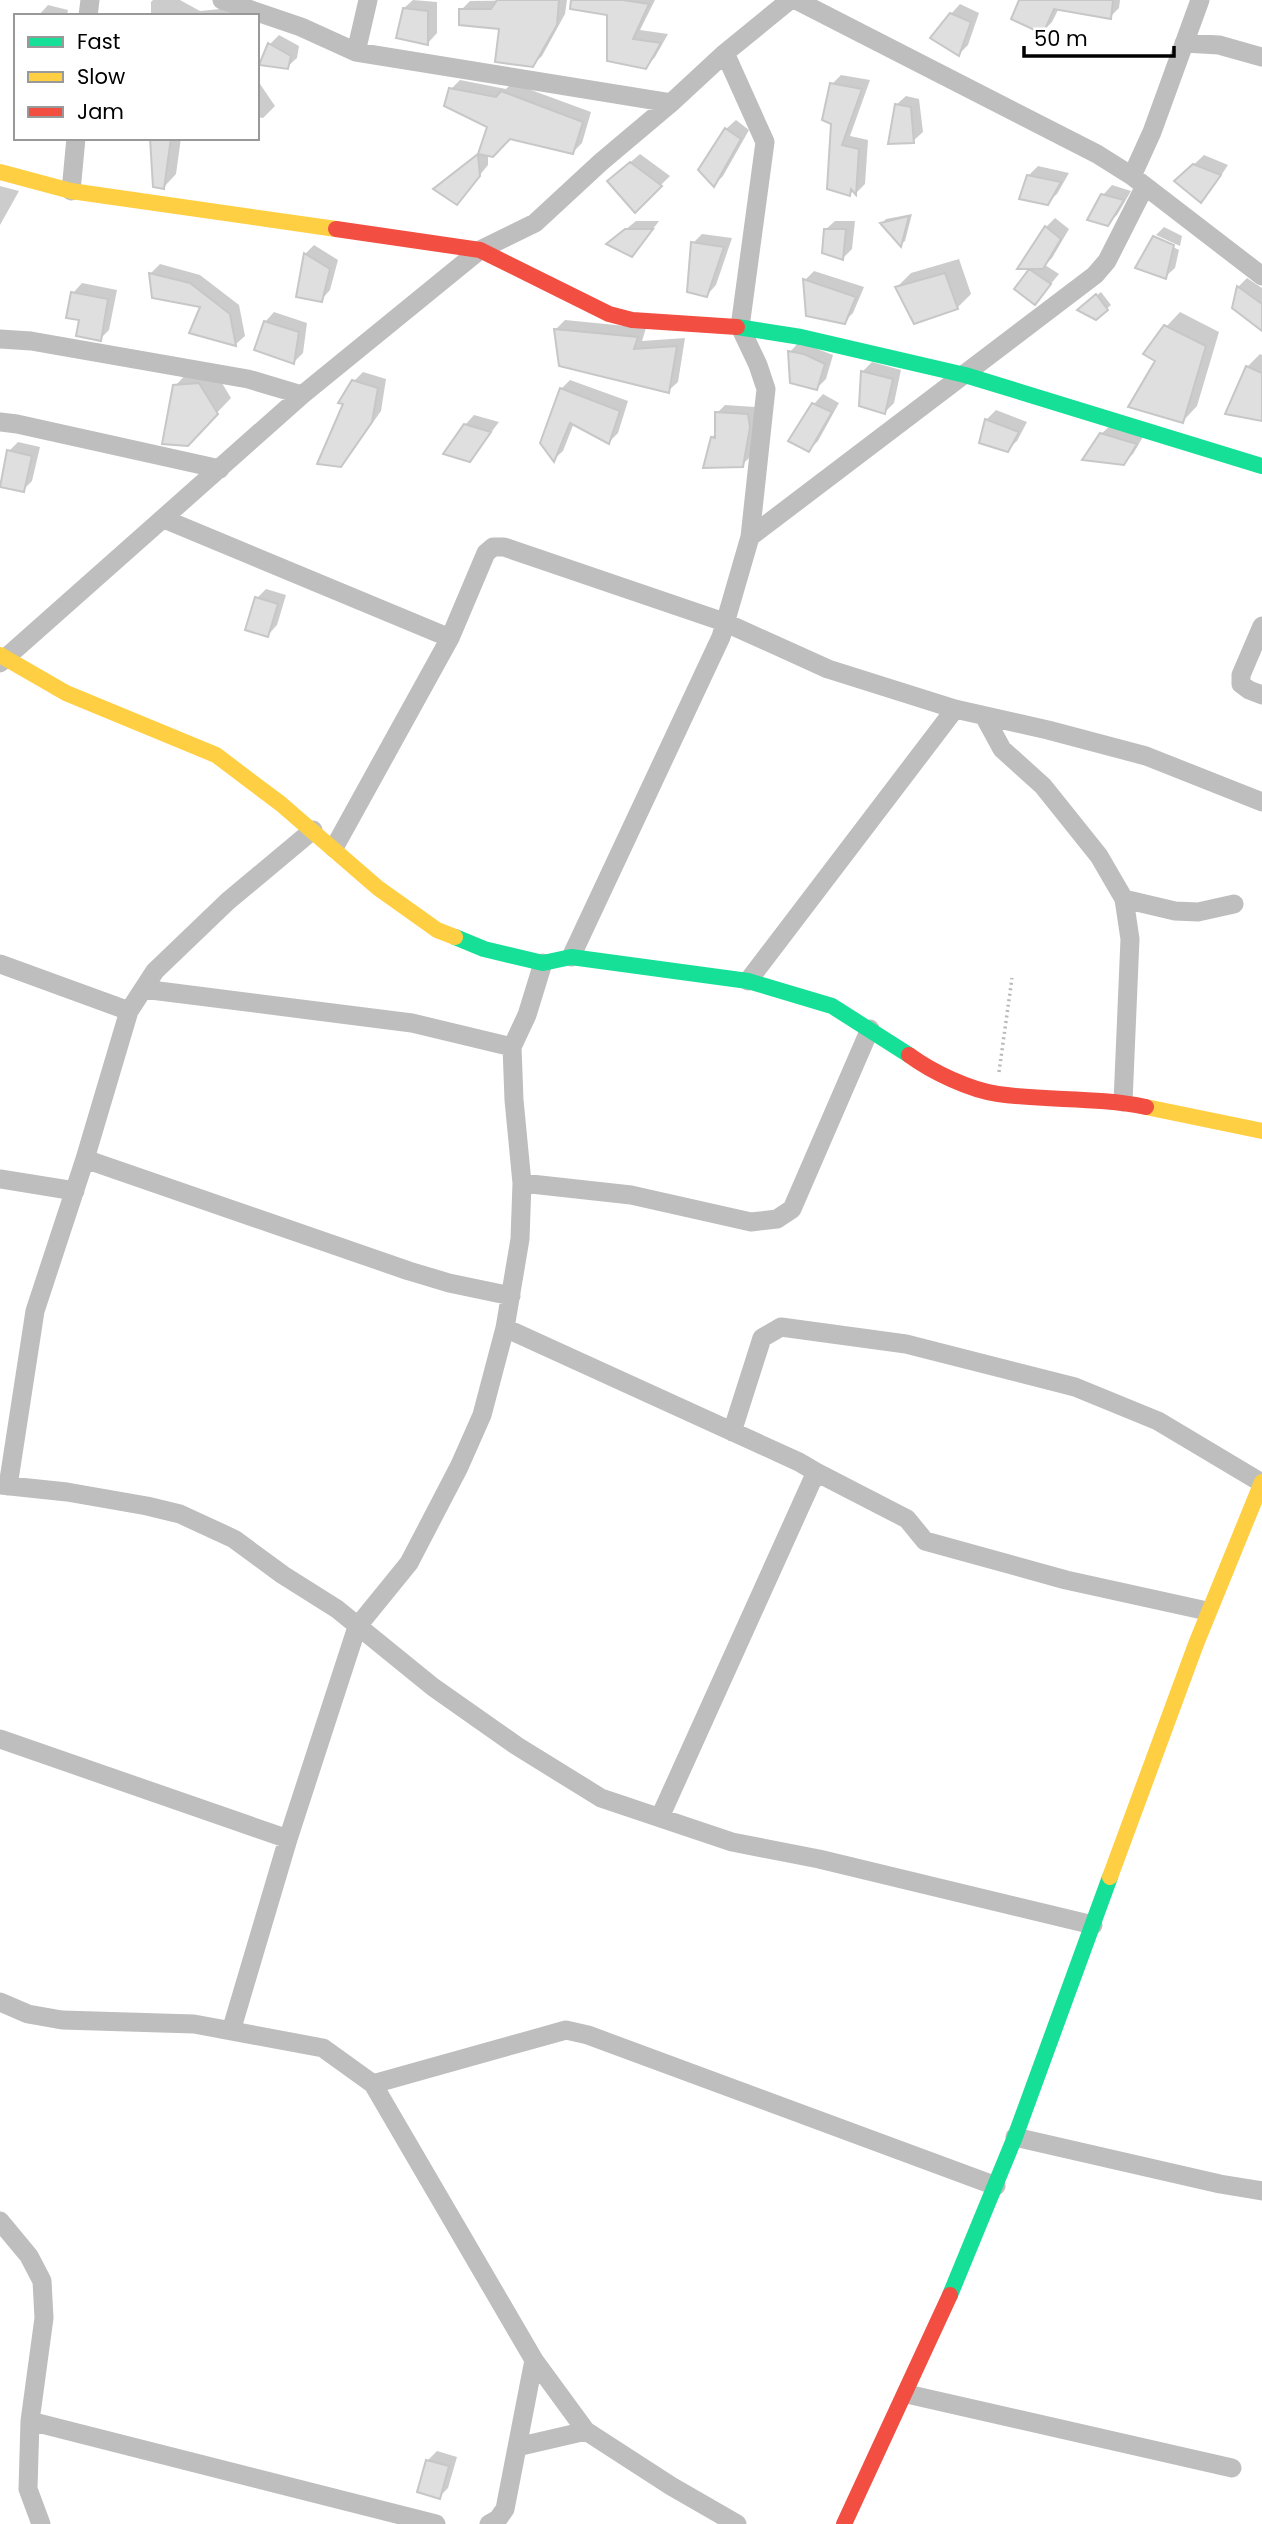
<svg xmlns="http://www.w3.org/2000/svg" width="1262" height="2524" viewBox="0 0 1262 2524" font-family="Poppins,sans-serif">
	<style>
		.shadow { fill: #0003 }
		.building { fill: #dfdfdf; stroke: #c7c7c7; stroke-width: 2 }
		.lines { fill: none; stroke-linecap: round; stroke-linejoin: round }
		.path { stroke: #b9b9b9; stroke-width: 3.5; stroke-dasharray: 2 3.5; stroke-linecap: butt }
		.street { stroke: #bebebe; stroke-width: 19 }
		.fast { stroke: #16e098; stroke-width: 16 }
		.slow { stroke: #ffcf43; stroke-width: 16 }
		.jam { stroke: #f24e42; stroke-width: 16 }
	</style>
	<rect width="100%" height="100%" fill="#fff"/>
	<!-- shadow -->
	<path class="shadow" d="M153,0H180L200,11L240,7L242,16H151V2Z
		M413,0L437,2V33L428,43L404,8Z
		M567,0L565,14L542,56L532,65L501,27L461,10L470,1Z
		M574,0H655L640,30L668,34L655,57L646,67L609,14Z
		M1020,0H1120L1119,8L1110,17L1059,8L1052,22L1043,31Z
		M960,4L979,13L968,45L959,54L951,14Z
		M48,5L68,10L67,16H38Z
		M279,35L299,46L297,58L287,67L261,64L270,44Z
		M841,75L870,80L850,136L868,140L865,184L856,193L854,190L850,194L833,122L832,84Z
		M460,80L506,89L512,83L591,112L582,143L573,152L510,137L488,154V165L457,203L445,180L481,152L490,126L451,89Z
		M260,84L275,106L263,118L257,117V86Z
		M906,96L919,99L923,132L913,141L896,105Z
		M736,120L749,130L723,176L714,185L726,129Z
		M151,138H181L176,174L164,187Z
		M640,154L670,176L635,211L619,172Z
		M1204,155L1228,165L1210,192L1201,201L1186,172Z
		M1038,166L1069,173L1057,194L1047,203L1029,175Z
		M1112,185L1131,191L1117,215L1107,224L1103,195Z
		M0,186L19,191L0,225Z
		M912,214L905,241L901,244L882,223L886,219Z
		M1055,218L1069,229L1052,258L1045,265L1059,274L1035,303L1017,288L1032,268L1046,227Z
		M636,221H659L641,245L609,243Z
		M835,221H855L852,249L843,258L825,230Z
		M1164,227L1182,236L1180,246L1156,235Z
		M702,234L732,238L716,285L707,295L693,243Z
		M1155,236V238L1179,250L1175,268L1165,277L1138,267Z
		M314,245L338,260L330,290L321,300L305,254Z
		M959,259L971,294L957,308L897,287L911,273Z
		M160,264L200,275L239,305L245,336L236,344L203,306L154,297L151,273Z
		M814,271L864,287L853,313L844,322L805,280Z
		M1247,278L1262,288V324L1234,307L1239,286Z
		M82,283L117,290L109,330L100,339L81,319L73,293Z
		M1101,292L1111,305L1096,318L1083,306Z
		M274,312L307,323L303,353L294,362L265,322Z
		M1180,312L1219,332L1197,406L1183,421L1158,360L1166,327Z
		M565,320L646,328L642,341L685,338L678,382L668,391L556,329Z
		M799,342L833,355L826,379L817,388L790,352Z
		M1260,354L1262,355V419L1247,367Z
		M872,362L901,370L894,403L885,412L863,371Z
		M214,370L231,398L187,444L175,386L189,371Z
		M363,372L386,379L381,411L350,455L341,465L354,381Z
		M570,380L628,401L618,433L609,442L574,423L563,451L554,459L561,389Z
		M823,394L839,403L818,441L809,450L791,440L814,404Z
		M725,405L755,407L750,457L742,465L712,437L717,432V413Z
		M996,410L1027,422L1017,441L1007,450L981,442L987,419Z
		M474,415L499,422L470,460L465,425Z
		M1111,425L1144,435L1133,454L1123,463L1101,434Z
		M18,442L40,447L32,481L23,490L9,451Z
		M266,589L286,595L277,625L268,635L257,598Z
		M437,2451L457,2457L448,2488L439,2497L419,2491L428,2460Z"/>
	<!-- building -->
	<path class="building" d="M497,0H559L557,25L533,67L495,62L499,29L459,25V9H491Z
		M571,0H623L649,4L633,39L661,43L646,69L607,61V15L570,9Z
		M1019,0H1113L1111,19L1054,9L1043,34L1011,19Z
		M403,8L428,11V45L396,38Z
		M950,13L971,22L959,56L930,38Z
		M268,43L291,56L288,69L259,65Z
		M830,83L862,89L842,145L859,149L856,195L851,189L850,196L827,189L831,124L822,120Z
		M449,88L496,97L501,91L583,122L573,154L510,139L493,157L478,154L487,127L444,106Z
		M895,104L911,107L914,143L888,144Z
		M725,128L741,139L714,187L698,170Z
		M150,138H171L164,189L153,187Z
		M478,154L480,176L457,205L433,189Z
		M630,162L662,186L635,213L607,181Z
		M1193,164L1221,175L1201,203L1174,181Z
		M1027,175L1061,182L1048,205L1019,199Z
		M1101,194L1124,200L1108,226L1087,220Z
		M909,216L901,247L880,223Z
		M1045,226L1061,239L1043,269H1017Z
		M625,229H653L632,257L606,244Z
		M824,229H846L843,260L822,253Z
		M1153,236L1174,245L1166,279L1135,268Z
		M691,242L724,247L707,297L687,292Z
		M304,253L330,269L322,302L296,297Z
		M1029,269L1051,284L1035,305L1014,289Z
		M149,273L190,283L230,314L236,346L189,333L200,307L152,298Z
		M945,273L958,309L914,324L895,287Z
		M803,279L856,297L845,324L806,316Z
		M1237,286L1262,304V331L1232,308Z
		M71,292L108,299L101,341L76,336L79,320L66,318Z
		M1096,294L1108,310L1096,320L1077,310Z
		M264,321L299,332L294,364L254,350Z
		M1164,325L1206,346L1183,423L1128,407L1155,361L1143,354Z
		M554,329L638,337L634,349L677,346L669,393L559,366Z
		M788,351L804,354L825,364L817,390L790,383Z
		M1246,366L1262,373V421L1225,414Z
		M861,371L893,379L885,414L859,406Z
		M352,380L378,388L372,422L341,467L317,464L343,404L338,403Z
		M199,383L218,414L188,446L162,444L173,385Z
		M560,388L620,411L609,444L570,423L554,462L540,443Z
		M812,403L832,412L809,452L788,441Z
		M715,412L748,414L750,427L743,467L703,468L711,437L715,438Z
		M985,419L1019,432L1008,452L979,443Z
		M464,424L491,432L470,462L443,454Z
		M1100,433L1137,444L1124,465L1082,460Z
		M7,450L32,456L24,492L0,487Z
		M255,597L278,604L268,637L245,630Z
		M426,2460L449,2466L440,2499L417,2492Z"/>
	<g class="lines">
		<!-- path -->
		<path class="path" d="M999,1072L1012,978"/>
		<!-- street -->
		<path class="street" d="M222,0L301,27L356,52L671,103
			M796,0L1097,154L1132,176L1262,276
			M88,16L90,0
			M1184,43L1219,45L1262,57
			M356,52L368,0
			M1132,176L1152,132L1200,0
			M71,191L76,138
			M0,339L31,341L248,379L302,395
			M0,422L17,424L220,469
			M164,519L450,638L486,553L493,547H504L724,622L828,669L955,709L1048,730L1146,756L1262,802
			M750,537L1095,275L1107,261L1145,186
			M1262,626L1241,675V684L1249,690L1262,695
			M0,663L302,395L480,250L535,223L601,162L671,103L725,53L790,0
			M984,716L1002,749L1043,786L1099,856L1124,899L1130,939L1123,1102
			M334,848L450,638
			M1124,899L1175,911L1198,912L1234,904
			M571,957L721,637L750,537L766,389L758,365L740,327L765,142L725,53
			M0,964L129,1011
			M748,981L955,709
			M143,989L412,1023L512,1047
			M85,1159L409,1271L449,1283L511,1296
			M0,1179L75,1191
			M522,1183L631,1195L751,1222L777,1219L792,1209L870,1029
			M505,1328L799,1462L816,1472L660,1817
			M732,1432L762,1338L781,1327L906,1344L1075,1387L1158,1421L1262,1483
			M816,1472L907,1519L925,1541L1066,1580L1207,1611
			M0,1485L67,1492L147,1506L180,1514L234,1539L283,1575L337,1609L433,1687L517,1746L601,1798L732,1842L819,1859L1093,1925
			M8,1486L35,1311L85,1159L129,1011L155,971L228,901L313,830
			M0,1739L288,1839
			M0,2002L28,2014L62,2020L194,2024L323,2048L373,2084L534,2360L586,2431L671,2486L737,2524
			M231,2031L288,1839L357,1627L409,1563L459,1467L482,1415L505,1328L520,1239L522,1183L514,1100L512,1047L527,1015L543,963
			M373,2084L566,2030L588,2035L996,2186
			M1015,2137L1220,2184L1262,2191
			M0,2221L29,2256L42,2281L44,2318L30,2421L28,2489L41,2524
			M907,2394L1232,2468
			M30,2421L436,2524
			M517,2447L586,2431
			M489,2524L498,2519L505,2509L534,2360"/>
		<!-- fast -->
		<path class="fast" d="M737,327L801,337L965,375L1262,466
			M455,937L484,949L543,963L571,957L748,981L832,1006L909,1055
			M950,2295L1015,2137L1110,1877"/>
		<!-- slow -->
		<path class="slow" d="M0,172L71,191L336,229
			M0,655L66,693L216,755L281,804L378,888L437,930L455,937
			M1146,1107L1262,1131
			M1110,1877L1196,1644L1262,1482"/>
		<!-- jam -->
		<path class="jam" d="M336,229L480,250L609,314L632,320L737,327
			M909,1055C932,1072 970,1090 998,1094C1047,1101 1097,1097 1146,1107
			M844,2524L950,2295"/>
	</g>
	<!-- legend -->
	<rect x="14" y="14" width="245" height="126" fill="#ffffff" stroke="#999999" stroke-width="2"/>
	<rect x="28" y="37" width="35" height="10" fill="#16e098" stroke="#999999" stroke-width="2"/>
	<text x="77" y="49" font-size="21" fill="#000000">Fast</text>
	<rect x="28" y="72" width="35" height="10" fill="#ffcf43" stroke="#999999" stroke-width="2"/>
	<text x="77" y="84" font-size="21" fill="#000000">Slow</text>
	<rect x="28" y="107" width="35" height="10" fill="#f24e42" stroke="#999999" stroke-width="2"/>
	<text x="77" y="119" font-size="21" fill="#000000">Jam</text>
	<!-- scale -->
	<path d="M1024 46v10h150v-10" fill="none" stroke="#000000" stroke-width="3.5"/>
	<text x="1034" y="46" font-size="21" fill="#000000" stroke="#ffffff" stroke-width="5" paint-order="stroke">50 m</text>
</svg>
